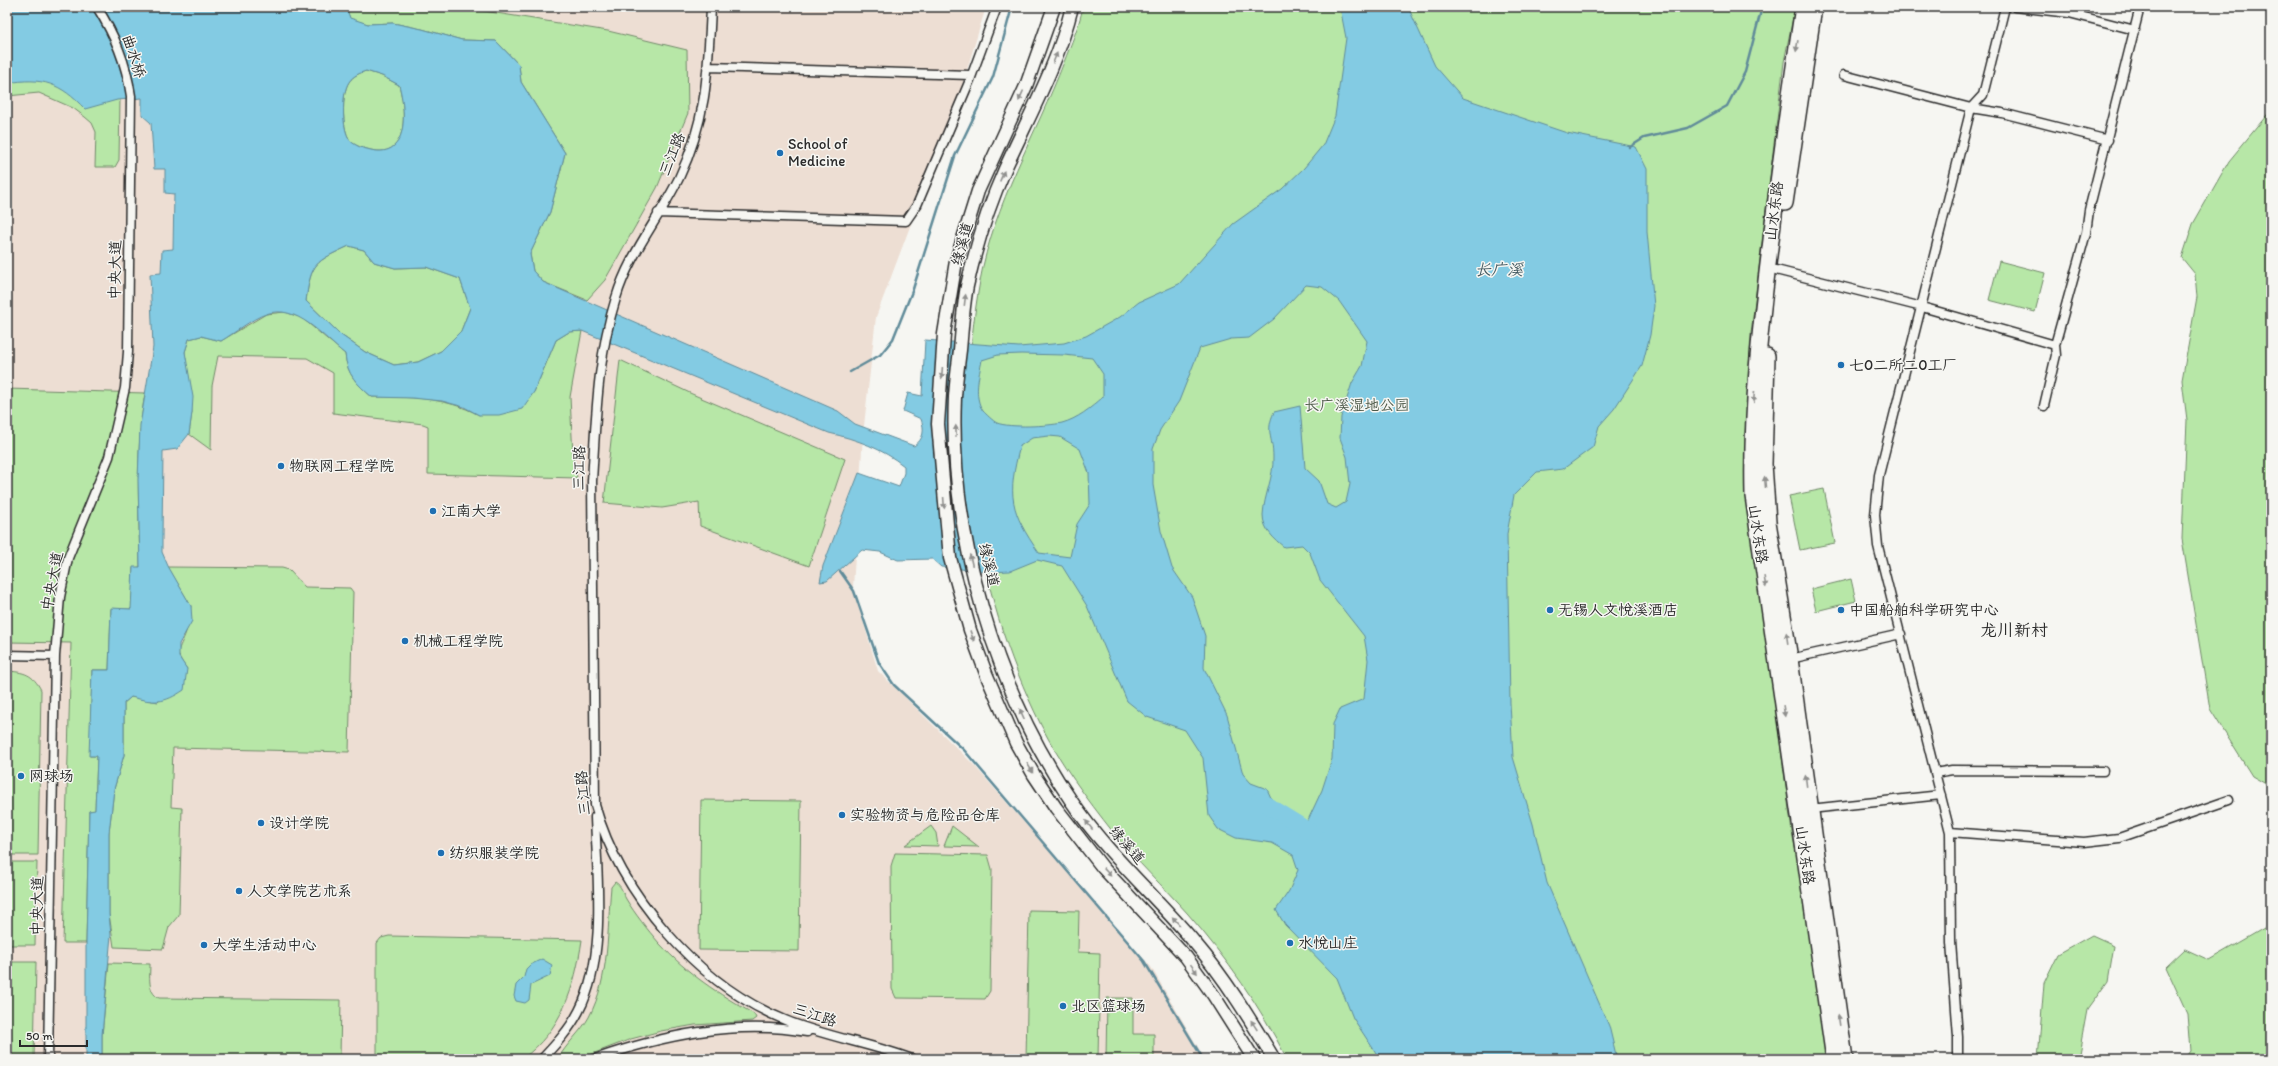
<svg xmlns="http://www.w3.org/2000/svg" width="2278" height="1066" viewBox="0 0 2278 1066" font-family="Itim,'LXGW WenKai TC',sans-serif">
	<style>
		.built { fill: #edded3 }
		.green { fill: #b7e7a7; stroke: #718969 }
		.water { fill: #83cbe3; stroke: #608b99; fill-rule: evenodd }
		.lines { fill: none; stroke-linecap: round; stroke-linejoin: round }
		.stream { stroke: #608b99; stroke-width: 2.5 }
		.river { stroke: #83cbe3; stroke-width: 16 }
		.street-casing { stroke: #2b2b2b; stroke-width: 11 }
		.secondary-casing { stroke: #2b2b2b; stroke-width: 15 }
		.highway-casing { stroke: #2b2b2b; stroke-width: 18 }
		.street { stroke: #f6f6f2; stroke-width: 8 }
		.secondary { stroke: #f6f6f2; stroke-width: 12 }
		.highway { stroke: #f6f6f2; stroke-width: 15 }
		.oneway { fill: #90908e }
		.poi-dot { fill: #1f6fb2; stroke: #f6f6f2; stroke-width: 1.5 }
		.labels { text-anchor: middle; stroke-width: 3; stroke-linejoin: round; paint-order: stroke }
		.street-label { font-size: 15px; fill: #2b2b2b; stroke: #f6f6f2 }
		.poi-label { font-size: 15px; fill: #2b2b2b; stroke: #f6f6f2; text-anchor: start }
		.park-label { font-size: 15px; fill: #4e5a4a; stroke: #f6f6f2 }
		.water-label { font-size: 16px; font-style: italic; fill: #455b62; stroke: #f6f6f2 }
		.quarter-label { font-size: 17px; fill: #2b2b2b; stroke: #f6f6f2 }
	</style>
	<rect width="100%" height="100%" fill="#f6f6f2"/>
	<filter id="ink" filterUnits="userSpaceOnUse"><feTurbulence type="fractalNoise" baseFrequency=".025" numOctaves="2"/><feDisplacementMap in="SourceGraphic" scale="8" xChannelSelector="R" yChannelSelector="G"/><feConvolveMatrix kernelMatrix="1 2 1 2 8 2 1 2 1" color-interpolation-filters="sRGB"/></filter>
	<g filter="url(#ink)">
		<!-- built -->
		<path class="built" d="M7,7H986L959,96L876,317L863,435L853,587L878,671L972,763L1151,967L1205,1059H7Z"/>
		<!-- green -->
		<path class="green" d="M346,7H459L608,31L687,50L688,113L657,188L605,280L587,300L543,282L533,271L530,254L550,212L565,153L521,82L519,65L496,41L462,40L422,29L393,23L368,24L350,19Z
			M1083,7H1795L1784,62L1751,333L1745,436L1750,517L1792,832L1803,887L1827,1059H1287C1260,1006 1227,959 1188,914C1164,887 1136,861 1113,832C1087,799 1060,763 1041,725C972,586 953,433 980,281C994,203 1036,135 1064,62C1071,44 1079,26 1083,7Z
			M366,71L382,76L399,85C406,111 410,162 367,149C361,148 352,144 349,139C343,128 343,111 344,99C346,83 350,76 366,71Z
			M39,78L120,99L119,160L115,167H95L96,132L92,123L85,117L73,108L39,93L7,96V82L18,79Z
			M2271,110V787L2252,776L2210,709L2182,539L2187,420L2182,380L2197,297L2195,274L2182,258L2193,224L2229,161Z
			M349,246L364,250L374,262L395,268L426,267L460,279L470,308L461,331L441,351L418,362L394,365L365,352L341,335L306,301C311,262 315,262 349,246Z
			M1999,261L2045,273L2035,312L1989,300Z
			M285,312L302,318L345,354C347,375 357,384 372,397C409,397 446,397 479,415L534,392L556,340L569,332L582,331L570,397L573,456L577,478L428,474V426L423,424L333,413V373L307,358L218,356L212,386L211,450L189,434L192,412L185,352L189,339L201,336L221,341L266,314Z
			M620,360L692,394L845,459L809,566L700,526L699,502L662,508L604,503Z
			M7,389L145,393C135,451 139,510 140,567L133,568L132,609H111L109,670H92L90,756H97L95,811H89L86,943H63L71,643L7,642Z
			M1824,489L1835,543L1800,550L1789,496Z
			M168,567L282,568L289,570L305,587L350,588L353,592L349,752L173,748L171,807L182,808L179,915L169,927L163,949L114,947L109,914V833L114,789L124,755V703L131,697L158,702L187,669C173,650 179,652 186,632C189,624 189,615 191,606Z
			M1851,579L1856,601L1816,611L1811,589Z
			M7,671C24,672 33,674 41,690L38,855H7Z
			M701,800L801,801L799,951L699,950Z
			M931,826L936,833L938,846L905,845Z
			M952,826L979,847L944,846Z
			M895,853L988,855L992,869L990,991L985,999L896,998L892,989L891,866Z
			M7,862H37L35,945H7Z
			M615,882C622,886 622,892 626,899C635,914 647,929 659,943C689,975 717,993 754,1014L756,1018L752,1021L695,1025L661,1031L631,1039L579,1059H558C566,1044 581,1032 589,1017C610,977 607,930 611,887Z
			M1029,910L1079,911L1078,952L1100,953L1098,1059H1026Z
			M2271,924V1059H2184L2190,1051L2187,1013L2166,967L2185,949L2209,960Z
			M2092,935L2114,945L2108,981L2087,1010L2078,1059H2038L2044,983L2058,954Z
			M389,936L582,940C575,987 562,1030 522,1059H377V943L381,938Z
			M7,962H36L34,1059H7Z
			M109,963L150,964C150,976 147,992 159,998L341,1000L340,1059H102V1035Z
			M1107,998H1133V1034H1154V1059H1106Z"/>
		<!-- water -->
		<path class="water" d="M7,7H346L350,18L368,24L393,23L422,29L462,40L496,41L519,65L521,82L565,153L550,212L530,254L533,271L543,282L838,411L855,424L914,446C924,439 925,430 921,419L903,411L908,393L922,396L925,340L1019,347L1064,343L1086,336L1120,317L1139,302L1179,284L1233,224L1282,189L1304,168L1323,145L1335,116L1346,38L1340,7H1408L1435,66L1463,98L1567,133L1636,147L1647,169V232L1654,306L1650,335L1642,366L1614,409L1599,426L1593,447L1563,469L1537,472L1514,495L1507,534L1510,703L1513,757L1533,824L1547,883L1609,1026L1617,1059H1380L1353,1018L1337,978L1285,925L1276,910L1289,891L1298,870L1293,855L1272,843L1236,838L1218,829L1209,816L1203,758L1185,730L1147,717L1127,701L1087,606L1062,566L1037,560L1010,571L989,572L941,567L932,559L898,560L880,552L862,550L827,581L820,582L823,566L859,473L899,487L904,473V466C883,449 856,439 829,433L582,331L569,332L556,340L534,392L522,409L499,415H479L464,407L442,401L412,398L372,397C357,384 347,375 345,354C323,337 297,303 266,314C251,319 235,333 221,341L201,336L189,339L185,352L193,397L192,413L189,434L177,449L163,451L162,538V552L168,566L191,606L192,621L179,644V657L187,669L184,690C163,704 155,703 131,697L124,703V755L114,789L109,833V914L111,935L102,1035V1059H86V943L89,811L95,810L97,756H89L92,670H109L111,608L131,609L133,567H140L138,480L140,425L153,347L150,274L161,273L162,250L173,249L174,194L165,193V169H154L151,123L142,115V98L117,100L85,109C60,83 43,77 7,83ZM366,71L382,76L399,85C406,111 410,162 367,149C361,148 352,144 349,139C343,128 343,111 344,99C346,83 350,76 366,71ZM349,246L364,250L374,262L395,268L426,267L460,279L470,308L461,331L441,351L418,362L394,365L365,352L341,335L306,301C311,262 315,262 349,246ZM1306,285L1322,287L1339,301L1367,341L1362,366L1352,383L1341,417L1340,438L1347,457L1350,484L1346,502L1336,508L1327,504L1319,481L1305,468L1300,406L1274,412C1265,432 1273,437 1273,457C1274,477 1264,495 1263,515C1263,529 1274,539 1284,547L1302,545L1310,553L1320,580L1364,636L1368,660L1364,699L1340,709L1333,724L1332,759L1322,790L1308,820L1292,827L1281,820L1267,789L1251,783L1243,774L1227,715L1204,668L1205,636L1192,597L1172,568L1161,531L1153,485V449L1160,430L1179,401L1200,348L1231,339L1249,338L1274,319ZM1021,354L1064,355L1092,358L1103,374V397C1091,408 1077,419 1062,423C1048,426 1010,428 997,423C993,421 986,414 983,411C973,396 979,376 982,360L998,355ZM1049,436L1060,437L1080,449L1089,473L1090,504L1077,524L1070,557L1039,553C1010,511 1007,496 1020,446L1032,438Z
			M542,959L552,965L550,976L531,985L529,1000L525,1003L516,1001L514,996L516,985L524,977L526,969L530,965Z"/>
		<g class="lines">
			<!-- stream -->
			<path class="stream" d="M1630,147L1644,138L1688,128L1727,106L1745,72L1762,7
				M850,372L880,355L893,339L913,289L955,156L993,77L1012,7
				M840,571L854,591L879,663L894,685L964,750L1144,961L1203,1059"/>
			<!-- river -->
			<path class="river" d="M1259,800L1316,835"/>
			<defs>
				<path id="street" d="M711,7C708,71 707,119 679,178C659,219 629,254 616,298C597,358 596,419 592,481L595,805C620,894 698,985 785,1020C826,1037 870,1043 912,1059
					M2015,7L2069,13L2135,30
					M709,67L970,75
					M1844,75L1971,108L2002,113L2108,140
					M658,213L906,221L917,205L970,80L997,7
					M1776,270L1922,307L2055,345
					M2044,406L2056,355L2055,345L2086,233L2089,210L2140,7
					M7,655L55,656
					M1790,659L1901,634
					M1935,773L1952,770L2103,771
					M1810,809L1941,795
					M1950,832L2084,842L2119,838L2229,800
					M48,1059L55,656L60,597L68,558L109,457L125,388L128,352L131,96C126,62 115,36 97,7
					M542,1059C556,1044 570,1029 579,1011C607,958 597,875 595,817
					M595,1059C663,1035 735,1020 807,1032
					M1958,1059V1037L1951,942L1950,832L1878,546L1875,515L1879,475L1971,108L1983,95L2005,7"/>
				<path id="secondary" d="M1054,7L1026,86L978,191L956,261L944,334L938,424L950,558L970,630L987,676L1016,743L1034,775L1056,808L1103,868L1186,957L1214,996L1254,1059
					M1072,7C1058,64 1029,116 1005,169C988,207 976,246 967,286C963,307 962,329 960,350C958,366 956,381 955,397C949,533 995,690 1072,802C1107,854 1155,895 1195,943C1225,978 1250,1019 1274,1059"/>
				<path id="highway" d="M1803,7C1791,85 1780,162 1771,240C1760,328 1751,408 1753,496L1834,1059
					M1785,203L1814,7
					M1767,356L1764,464L1768,522L1790,659L1845,1059"/>
			</defs>
			<!-- street casing -->
			<use href="#street" class="street-casing"/>
			<!-- secondary casing -->
			<use href="#secondary" class="secondary-casing"/>
			<!-- highway casing -->
			<use href="#highway" class="highway-casing"/>
			<!-- street -->
			<use href="#street" class="street"/>
			<!-- secondary -->
			<use href="#secondary" class="secondary"/>
			<!-- highway -->
			<use href="#highway" class="highway"/>
		</g>
		<!-- one-way arrows -->
		<defs><path id="oneway-solid" d="M-6-.8H1V-3.2L6.5 0L1 3.2V.8H-6Z"/></defs>
		<g class="oneway">
			<use href="#oneway-solid" transform="translate(1797 46) rotate(99)"/>
			<use href="#oneway-solid" transform="translate(1055 58) rotate(-68)"/>
			<use href="#oneway-solid" transform="translate(1021 96) rotate(114)"/>
			<use href="#oneway-solid" transform="translate(1002 176) rotate(-68)"/>
			<use href="#oneway-solid" transform="translate(965 300) rotate(-83)"/>
			<use href="#oneway-solid" transform="translate(942 373) rotate(94)"/>
			<use href="#oneway-solid" transform="translate(1754 397) rotate(95)"/>
			<use href="#oneway-solid" transform="translate(956 431) rotate(-92)"/>
			<use href="#oneway-solid" transform="translate(1765 482) rotate(-95)"/>
			<use href="#oneway-solid" transform="translate(944 503) rotate(86)"/>
			<use href="#oneway-solid" transform="translate(971 560) rotate(-103)"/>
			<use href="#oneway-solid" transform="translate(1765 582) rotate(81)"/>
			<use href="#oneway-solid" transform="translate(972 636) rotate(70)"/>
			<use href="#oneway-solid" transform="translate(1787 638) rotate(-98)"/>
			<use href="#oneway-solid" transform="translate(1784 711) rotate(81)"/>
			<use href="#oneway-solid" transform="translate(1022 714) rotate(-114)"/>
			<use href="#oneway-solid" transform="translate(1030 768) rotate(60)"/>
			<use href="#oneway-solid" transform="translate(1806 781) rotate(-97)"/>
			<use href="#oneway-solid" transform="translate(1089 825) rotate(-127)"/>
			<use href="#oneway-solid" transform="translate(1107 872) rotate(47)"/>
			<use href="#oneway-solid" transform="translate(1176 921) rotate(-132)"/>
			<use href="#oneway-solid" transform="translate(1194 969) rotate(54)"/>
			<use href="#oneway-solid" transform="translate(1839 1020) rotate(-98)"/>
			<use href="#oneway-solid" transform="translate(1254 1025) rotate(-123)"/>
		</g>
	</g>
	<!-- markers -->
	<g class="poi-dot">
		<circle cx="780" cy="153" r="4"/>
		<circle cx="1841" cy="365" r="4"/>
		<circle cx="281" cy="466" r="4"/>
		<circle cx="433" cy="511" r="4"/>
		<circle cx="1550" cy="610" r="4"/>
		<circle cx="1841" cy="610" r="4"/>
		<circle cx="405" cy="641" r="4"/>
		<circle cx="21" cy="776" r="4"/>
		<circle cx="842" cy="815" r="4"/>
		<circle cx="261" cy="823" r="4"/>
		<circle cx="441" cy="853" r="4"/>
		<circle cx="239" cy="891" r="4"/>
		<circle cx="1290" cy="943" r="4"/>
		<circle cx="204" cy="945" r="4"/>
		<circle cx="1063" cy="1006" r="4"/>
	</g>
	<g class="labels">
		<!-- street labels -->
		<g class="street-label">
			<text transform="translate(134 56) rotate(72)" y="5">曲水桥</text>
			<text transform="translate(672 154) rotate(-68)" y="5">三江路</text>
			<text transform="translate(1774 211) rotate(-83)" y="5">山水东路</text>
			<text transform="translate(962 244) rotate(-75)" y="5">缘溪道</text>
			<text transform="translate(115 270) rotate(-89)" y="5">中央大道</text>
			<text transform="translate(579 468) rotate(-89)" y="5">三江路</text>
			<text transform="translate(1758 534) rotate(82)" y="5">山水东路</text>
			<text transform="translate(989 565) rotate(77)" y="5">缘溪道</text>
			<text transform="translate(52 581) rotate(-79)" y="5">中央大道</text>
			<text transform="translate(583 793) rotate(-95)" y="5">三江路</text>
			<text transform="translate(1127 845) rotate(48)" y="5">缘溪道</text>
			<text transform="translate(1805 855) rotate(82)" y="5">山水东路</text>
			<text transform="translate(37 906) rotate(-89)" y="5">中央大道</text>
			<text transform="translate(815 1015) rotate(18)" y="5">三江路</text>
		</g>
		<!-- poi labels -->
		<g class="poi-label">
			<text x="788" y="149">School of<tspan x="788" dy="17">Medicine</tspan></text>
			<text x="1849" y="370">七0二所二0工厂</text>
			<text x="289" y="471">物联网工程学院</text>
			<text x="441" y="516">江南大学</text>
			<text x="1558" y="615">无锡人文悦溪酒店</text>
			<text x="1849" y="615">中国船舶科学研究中心</text>
			<text x="413" y="646">机械工程学院</text>
			<text x="29" y="781">网球场</text>
			<text x="850" y="820">实验物资与危险品仓库</text>
			<text x="269" y="828">设计学院</text>
			<text x="449" y="858">纺织服装学院</text>
			<text x="247" y="896">人文学院艺术系</text>
			<text x="1298" y="948">水悦山庄</text>
			<text x="212" y="950">大学生活动中心</text>
			<text x="1071" y="1011">北区篮球场</text>
		</g>
		<!-- park labels -->
		<g class="park-label">
			<text x="1357" y="410">长广溪湿地公园</text>
		</g>
		<!-- water labels -->
		<g class="water-label">
			<text x="1499" y="275">长广溪</text>
		</g>
		<!-- quarter labels -->
		<g class="quarter-label">
			<text x="2014" y="636">龙川新村</text>
		</g>
	</g>
	<!-- margin -->
	<rect width="2278" height="1066" fill="none" stroke="#f6f6f2" stroke-width="24"/>
	<rect x="12" y="12" width="2254" height="1042" fill="none" stroke="#2b2b2b" stroke-width="1.5" filter="url(#ink)"/>
	<!-- scale -->
	<path d="M20 1040v6h67v-6" fill="none" stroke="#2b2b2b" stroke-width="2"/>
	<text x="26" y="1040" font-size="12" fill="#2b2b2b" stroke="#f6f6f2" stroke-width="3" paint-order="stroke">50 m</text>
</svg>
